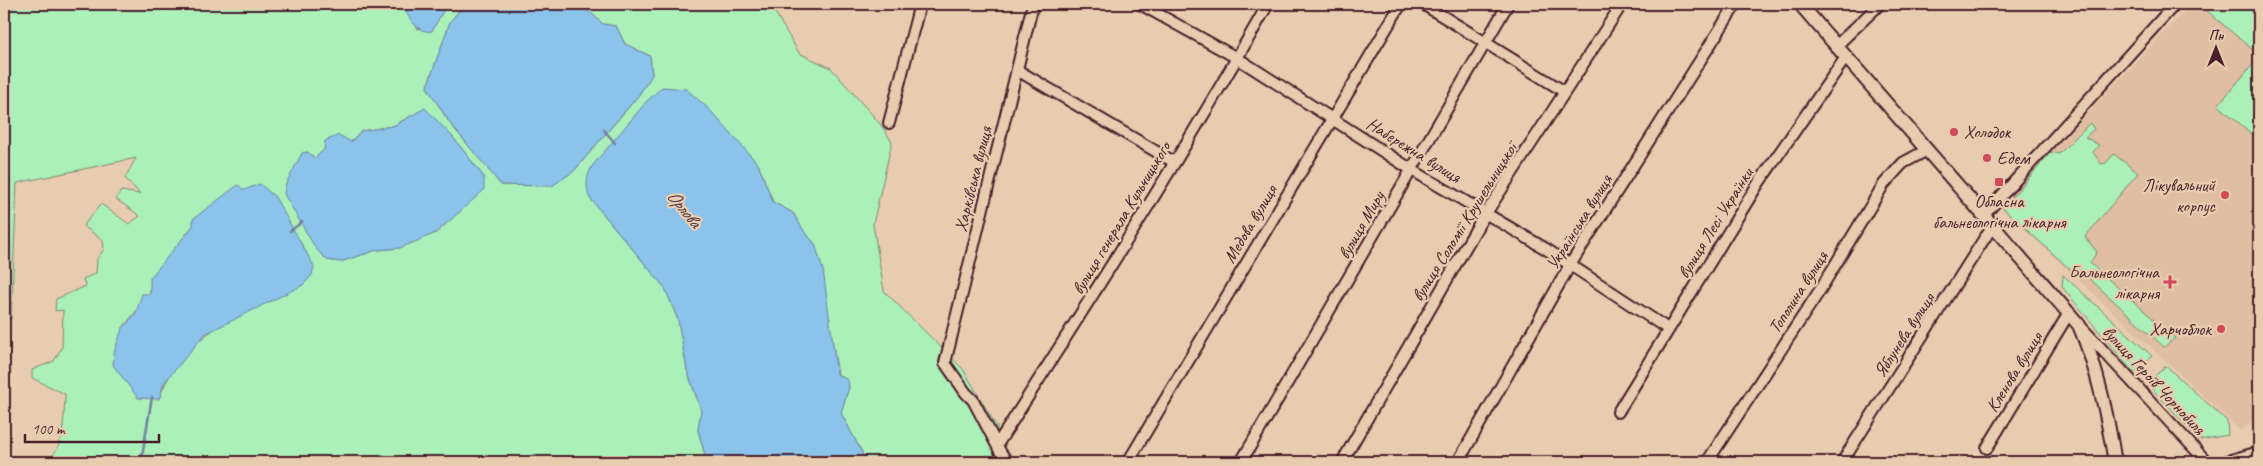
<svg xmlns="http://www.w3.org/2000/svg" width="2263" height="466" viewBox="0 0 2263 466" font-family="Caveat,sans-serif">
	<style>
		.built { fill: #dfbea1 }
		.green { fill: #abefb9; stroke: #7a8772; fill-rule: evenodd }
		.water { fill: #8bc3ea; stroke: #71819e }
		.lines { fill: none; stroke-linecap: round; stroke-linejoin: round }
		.stream { stroke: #71819e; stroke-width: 2.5 }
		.minor-casing { stroke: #4a1f2b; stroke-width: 14 }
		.tertiary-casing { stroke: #4a1f2b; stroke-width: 16 }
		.minor { stroke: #e8ccaf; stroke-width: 10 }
		.tertiary { stroke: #e8ccaf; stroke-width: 12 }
		.poi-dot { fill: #d1495b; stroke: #e8ccaf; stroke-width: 2 }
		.labels { text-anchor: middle; stroke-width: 4.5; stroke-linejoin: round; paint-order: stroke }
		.poi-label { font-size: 18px; fill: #4a1f2b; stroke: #e8ccaf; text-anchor: end }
		.street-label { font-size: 18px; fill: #4a1f2b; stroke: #e8ccaf }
		.water-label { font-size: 19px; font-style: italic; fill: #543848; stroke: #e8ccaf }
	</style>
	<rect width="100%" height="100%" fill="#e8ccaf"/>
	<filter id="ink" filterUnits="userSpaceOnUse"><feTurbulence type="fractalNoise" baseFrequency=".02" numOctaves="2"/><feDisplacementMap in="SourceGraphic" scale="10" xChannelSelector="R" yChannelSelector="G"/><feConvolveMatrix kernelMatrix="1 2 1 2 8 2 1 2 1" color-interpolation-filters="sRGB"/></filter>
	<g filter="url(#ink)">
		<!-- built -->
		<path class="built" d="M2191,4H2259V414L2241,431L1999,206Z"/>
		<!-- green -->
		<path class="green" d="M4,4H401L418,29L440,16L447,4H462L458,12L450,22L427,87L449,122L501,185L551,186L574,171L638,96L652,75L650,56L625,44L616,26L603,24L590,12L570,4H770L799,53L831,68L881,125L892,142L873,224L884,291L963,369L997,427L1008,456L1015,462H867L841,413L849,387L838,374L815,244L804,231L793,213L773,202L758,164L737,143L589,197L665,288L678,320L687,370L701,410L698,430L707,462H31C36,461 45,461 50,458C65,446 64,411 65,394L32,378V370L54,361L62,347L63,310L55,311L56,299L86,286L83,279L96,273L97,259L104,249L103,240L83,226L101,204L129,224L140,216L116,199L121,191L140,194L125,178L136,158L17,183L11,319L4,322ZM425,109L452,136L484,177L400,248L377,250L340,262L327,260L297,167L302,153L308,152L314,159L324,150L351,142L361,131L393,126ZM193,226L224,323C196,339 169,368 159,399L122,329L150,294L151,278Z
			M2199,4H2259V55L2254,51Z
			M2259,57V140L2218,105Z
			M2090,123L2094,129L2085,137L2099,145L2093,152L2101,164L2106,163L2114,154L2138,173L2085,237L2097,252L2090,263L2175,338L2164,347L2080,270L2073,272L2003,208L2051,152L2059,154Z
			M2063,275L2152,356L2134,373L2062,287Z
			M2166,366L2227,421L2228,435L2200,440L2147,383Z"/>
		<!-- water -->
		<path class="water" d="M401,4H447L432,31C416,34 408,15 401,4Z
			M462,4H570L590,12L603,24L616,26L625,44L650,56L652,75L638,96L574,171L552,186L501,185L449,122L427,87L450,22L458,12Z
			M662,87L686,89L709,109L758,164L773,202L793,213L804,231L815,244L823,270L837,374L848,380L849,387L841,413L867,462H707L698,430L701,410L687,370L678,320L665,288L589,197C586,184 586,176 593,165L647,101Z
			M425,108L452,136L484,177V190L436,233L400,248L377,250L340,262L327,260L316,249L284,194L285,186L302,153L308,152L314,158L324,150L325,141L339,135L351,142L361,131L393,126Z
			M260,184L275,197L314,266L312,275L303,285L205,334L164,383L159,399L138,398L113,365L114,353L122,329L136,313L142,294H150V278L193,226V219L238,185L244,190Z"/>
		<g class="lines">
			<!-- stream -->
			<path class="stream" d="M604,130L615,143
				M290,231L302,222
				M141,462L152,397"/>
			<defs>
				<path id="minor" d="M1140,4L1237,58L1412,170L1546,249L1668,329
					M1423,4L1565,92
					M1836,46L1880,4
					M1017,70L1174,162
					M889,123L920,4
					M1984,215L2175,4
					M2082,328L2207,462
					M1618,412L1758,184L1846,57
					M997,445C1090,300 1183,154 1268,4
					M1987,448L2069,313
					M1008,462L1001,453L973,400L966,393L945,363L1033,4
					M1128,462L1401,4
					M1241,462L1508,4
					M1342,462L1479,224L1622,4
					M1458,462L1570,265L1736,4
					M1707,462L1820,290L1884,184L1903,163L1927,150
					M1842,462L1993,225
					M2208,462H2224L2259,452"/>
				<path id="tertiary" d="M1800,4L2079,325C2098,370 2107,415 2115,462"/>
			</defs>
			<!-- minor casing -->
			<use href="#minor" class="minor-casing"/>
			<!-- tertiary casing -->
			<use href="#tertiary" class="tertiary-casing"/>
			<!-- minor -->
			<use href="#minor" class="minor"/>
			<!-- tertiary -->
			<use href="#tertiary" class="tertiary"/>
		</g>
	</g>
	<!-- markers -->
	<g class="poi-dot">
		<circle cx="1954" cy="132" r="5"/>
		<circle cx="1987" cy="158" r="5"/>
		<rect x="1994" y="177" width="10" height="10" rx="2.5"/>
		<circle cx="2225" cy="195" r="5"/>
		<path d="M2167.5 274.5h5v5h5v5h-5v5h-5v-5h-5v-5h5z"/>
		<circle cx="2221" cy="329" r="5"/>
	</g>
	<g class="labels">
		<!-- poi labels -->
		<g class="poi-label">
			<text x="1964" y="138" text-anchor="start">Холодок</text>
			<text x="1997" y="164" text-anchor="start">Едем</text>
			<text x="2215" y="191">Лікувальний<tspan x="2215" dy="21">корпус</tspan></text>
			<text x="1999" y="207" text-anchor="middle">Обласна<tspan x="1999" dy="21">бальнеологічна лікарня</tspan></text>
			<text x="2159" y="278">Бальнеологічна<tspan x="2159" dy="21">лікарня</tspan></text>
			<text x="2211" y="335">Харчоблок</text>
		</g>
		<!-- street labels -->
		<g class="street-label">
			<text transform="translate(1414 150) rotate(32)" y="6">Набережна вулиця</text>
			<text transform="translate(973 179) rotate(-76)" y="6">Харківська вулиця</text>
			<text transform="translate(1121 218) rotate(-59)" y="6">вулиця генерала Кульчицького</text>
			<text transform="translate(1464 222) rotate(-58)" y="6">вулиця Соломії Крушельницької</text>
			<text transform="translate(1579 222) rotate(-58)" y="6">Українська вулиця</text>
			<text transform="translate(1715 223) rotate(-58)" y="6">вулиця Лесі Українки</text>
			<text transform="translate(1250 224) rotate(-59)" y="6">Медова вулиця</text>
			<text transform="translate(1361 225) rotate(-60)" y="6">вулиця Миру</text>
			<text transform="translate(1798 292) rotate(-57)" y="6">Тополина вулиця</text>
			<text transform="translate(1904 335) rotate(-57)" y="6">Яблунева вулиця</text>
			<text transform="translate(2014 372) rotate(-58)" y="6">Кленова вулиця</text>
			<text transform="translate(2154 380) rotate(47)" y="6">вулиця Героїв Чорнобиля</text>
		</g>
		<!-- water labels -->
		<g class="water-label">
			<text transform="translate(685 208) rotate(51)" y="7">Орлова</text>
		</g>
	</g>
	<!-- margin -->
	<rect width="2263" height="466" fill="none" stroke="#e8ccaf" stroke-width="20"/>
	<rect x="10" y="10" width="2243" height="446" fill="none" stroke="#4a1f2b" stroke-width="2" filter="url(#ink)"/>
	<!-- north arrow -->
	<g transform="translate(2216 48)" stroke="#e8ccaf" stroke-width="4" paint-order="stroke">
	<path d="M0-4L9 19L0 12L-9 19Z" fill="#4a1f2b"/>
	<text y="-8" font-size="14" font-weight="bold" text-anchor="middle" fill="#4a1f2b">Пн</text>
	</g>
	<!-- scale -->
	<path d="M25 434v8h134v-8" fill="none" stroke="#4a1f2b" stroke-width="2.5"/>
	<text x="32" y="434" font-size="15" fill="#4a1f2b" stroke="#e8ccaf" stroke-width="4" paint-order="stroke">100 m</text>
</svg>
